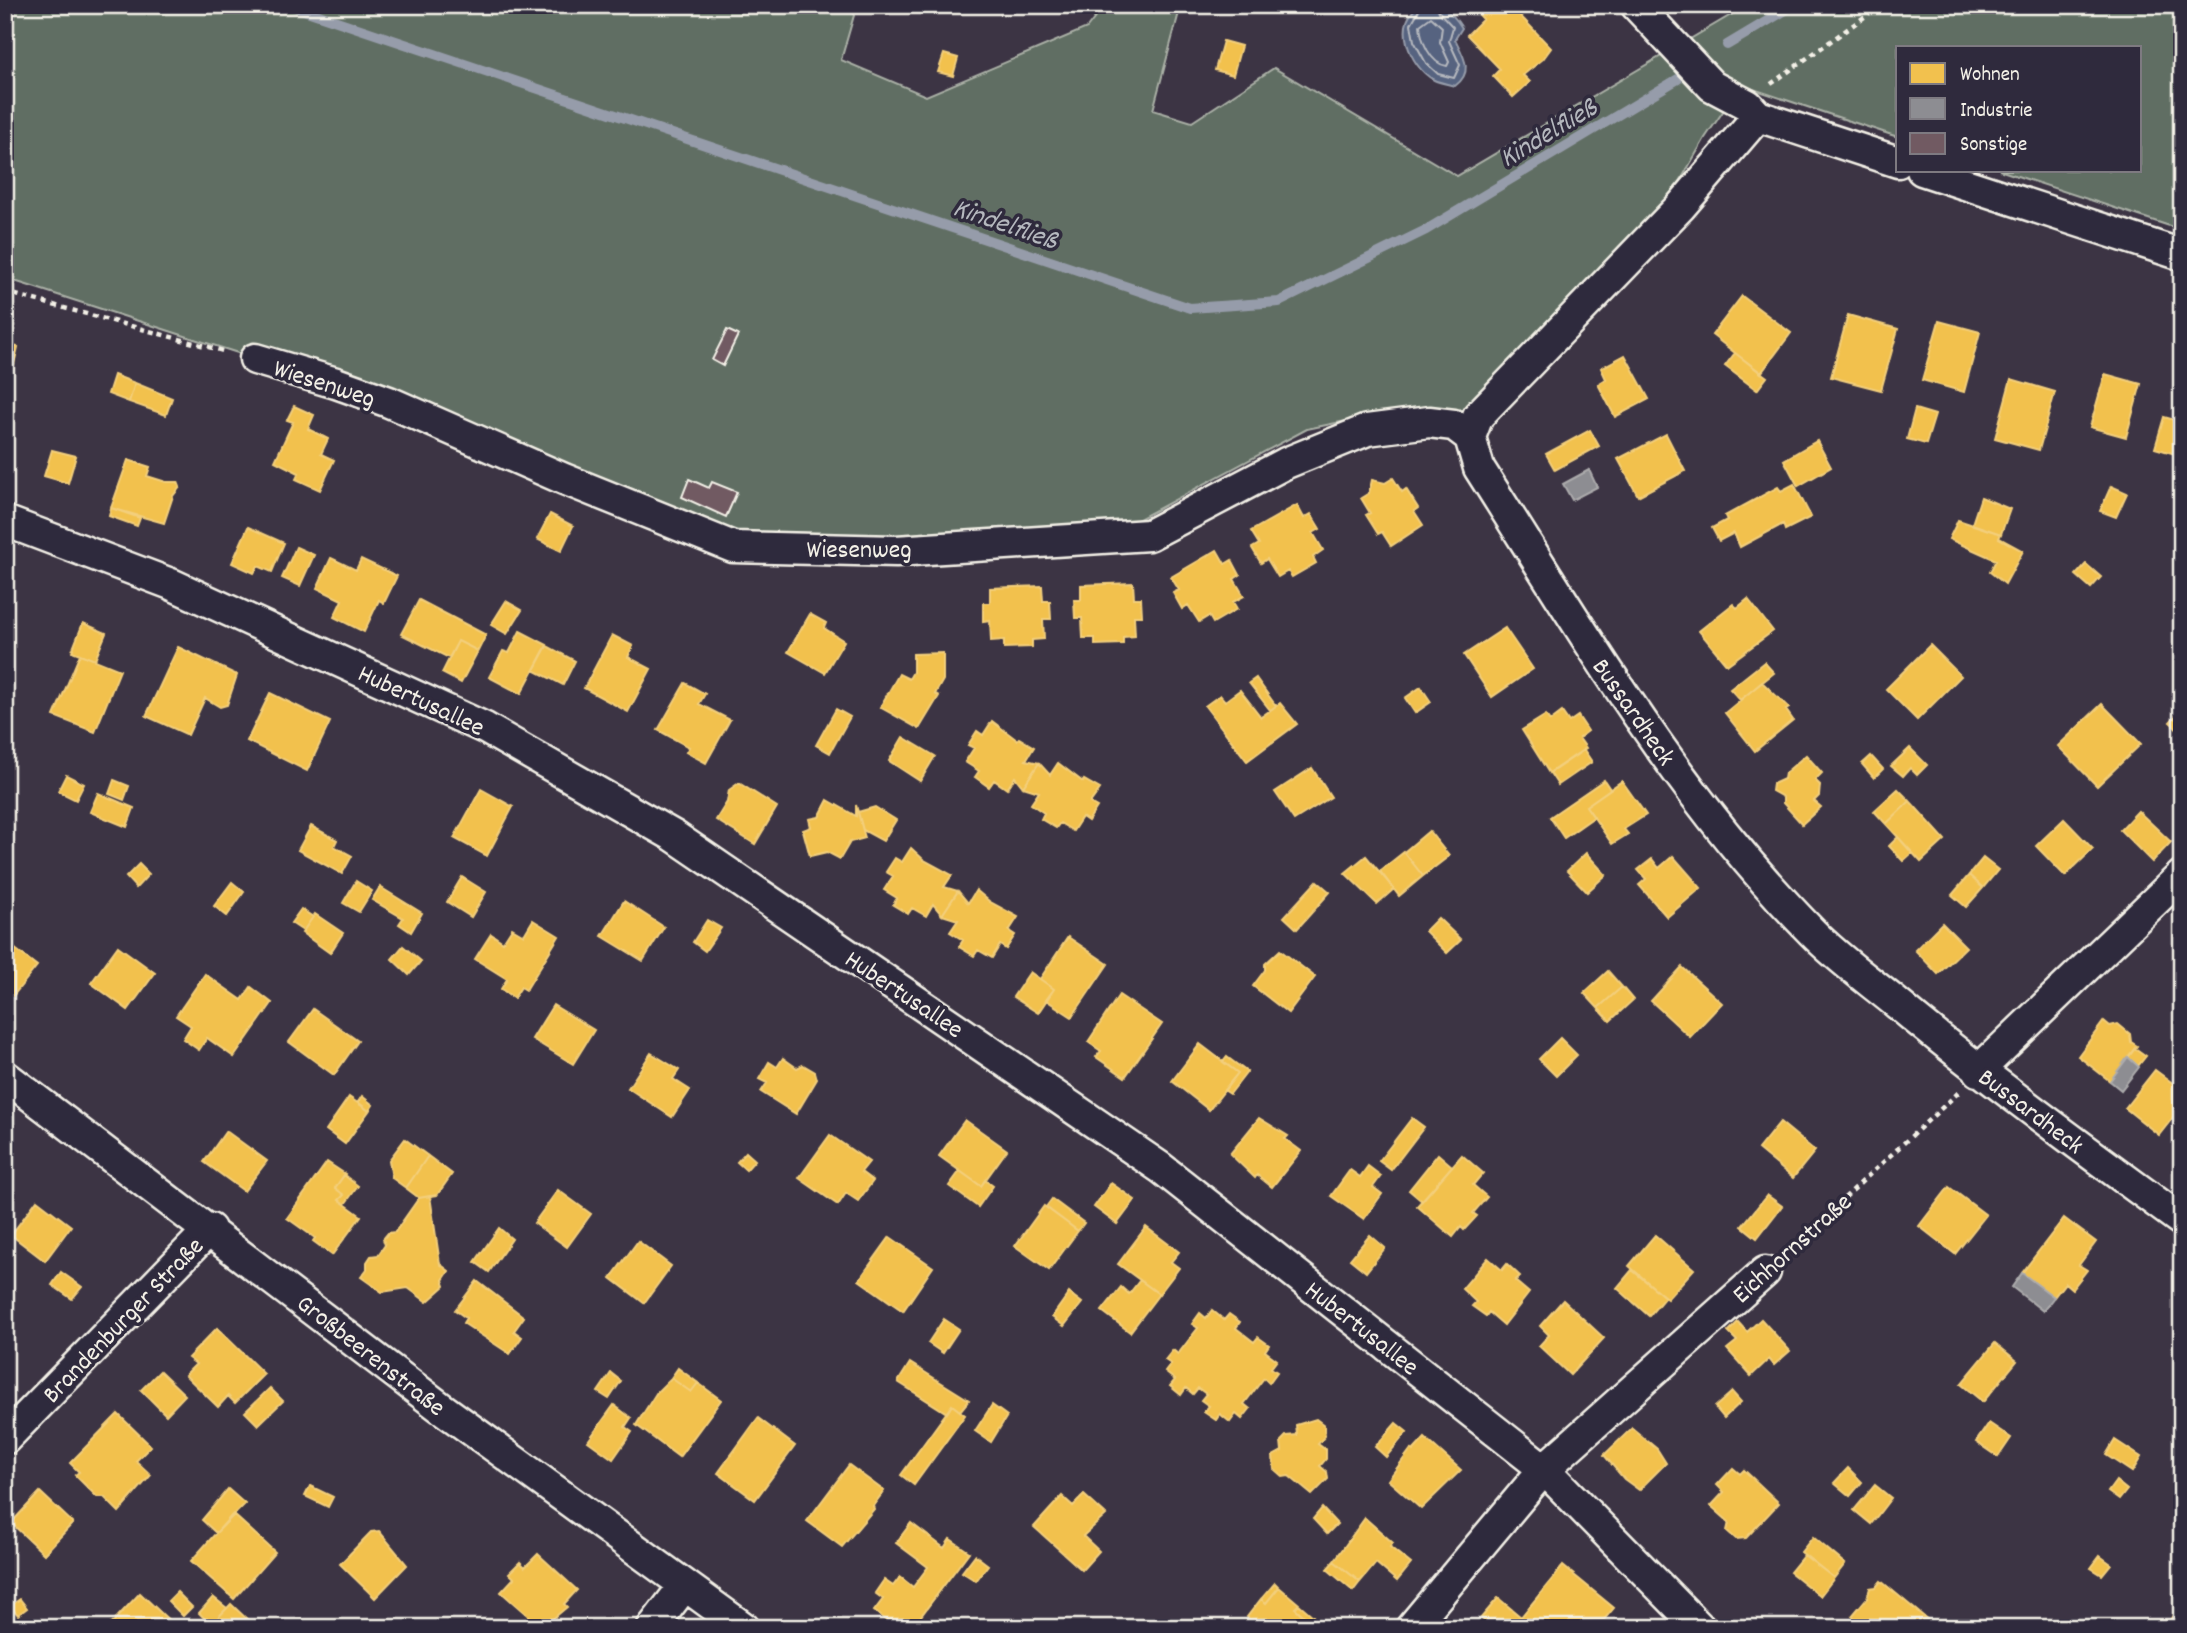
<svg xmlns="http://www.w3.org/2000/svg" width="2187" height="1633" viewBox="0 0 2187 1633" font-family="Dekko,sans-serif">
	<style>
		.green { fill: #616e64; stroke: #aab0a6; stroke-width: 2 }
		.water { fill: #576380; stroke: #969caa; stroke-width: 2 }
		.homes { fill: #f2c14e; stroke: #f3cf7c; stroke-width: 2 }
		.industry { fill: #8d8d92; stroke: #acabac; stroke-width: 2 }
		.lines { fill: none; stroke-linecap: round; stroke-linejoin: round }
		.shore { stroke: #b5b8be; stroke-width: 2 }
		.stream { stroke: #969caa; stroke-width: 10 }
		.building { fill: #715a62; stroke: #f4f1e8; stroke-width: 2 }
		.minor-casing { stroke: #f4f1e8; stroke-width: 35 }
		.path { stroke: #f4f1e8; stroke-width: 4.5; stroke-dasharray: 5 5; stroke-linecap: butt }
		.minor { stroke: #2f2a3d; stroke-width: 30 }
		.labels { text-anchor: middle; stroke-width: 7; stroke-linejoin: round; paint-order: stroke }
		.street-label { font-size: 26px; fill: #f4f1e8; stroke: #2f2a3d }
		.water-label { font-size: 28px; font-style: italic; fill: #b5b8be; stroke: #2f2a3d }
	</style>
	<rect width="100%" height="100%" fill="#3c3444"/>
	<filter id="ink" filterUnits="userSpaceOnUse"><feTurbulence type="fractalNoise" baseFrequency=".0143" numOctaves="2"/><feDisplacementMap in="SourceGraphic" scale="14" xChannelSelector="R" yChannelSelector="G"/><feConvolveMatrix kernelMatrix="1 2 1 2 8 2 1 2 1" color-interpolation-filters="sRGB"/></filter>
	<g filter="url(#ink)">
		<!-- green -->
		<path class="green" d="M5,5H857L841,60L926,96L1087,28L1105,5H1181L1153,110L1192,122L1274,68L1457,176L1748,5H2182V230L1999,170H2140V47H1898V137L1741,85L1705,138L1674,192L1463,410H1428L1375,415L1307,429L1128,525L798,544L729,535L244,355L5,278Z"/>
		<!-- water -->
		<path class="water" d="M1422,5C1442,5 1451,10 1462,28L1455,39C1464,57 1474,72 1455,86C1449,84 1440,83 1434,80C1409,67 1391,19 1422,5Z"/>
		<!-- homes -->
		<path class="homes" d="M1470,5H1510L1551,48L1543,59L1523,75L1530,82L1513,97L1493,76L1500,69L1467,35L1483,19Z
			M1223,41L1241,46L1233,75L1215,70Z
			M944,54L958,58L953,76L938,72Z
			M1742,296L1791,333L1761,373L1712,335Z
			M1848,315L1898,329L1881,390L1831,377Z
			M1939,321L1980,332L1964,392L1922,380Z
			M7,345L18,347L14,364L5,362Z
			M1735,353L1767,377L1757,390L1725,366Z
			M1625,355L1649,399L1615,417L1598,384L1606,379L1601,368Z
			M2105,374L2141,384L2126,437L2090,427Z
			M114,375L135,383L129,402L108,394Z
			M2011,379L2055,392L2039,450L1995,438Z
			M135,383L172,398L166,415L129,402Z
			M294,406L314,415L308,429L328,439L321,454L334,460L320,490L296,479L299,473L275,461L293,422L287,420Z
			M1915,409L1935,415L1926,444L1907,439Z
			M2164,417L2182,422V456L2155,448Z
			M1590,430L1599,446L1555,470L1546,454Z
			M1666,434L1685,471L1638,496L1618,459Z
			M1817,441L1831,467L1798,486L1784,460Z
			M52,450L76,456L68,483L44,476Z
			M128,460L150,467L147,476L166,482H178L180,487L173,496L164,523L111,508Z
			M1393,478L1402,492L1406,489L1418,508L1414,511L1423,525L1391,546L1382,532L1378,534L1366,515L1370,513L1361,498L1369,493L1372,480L1385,483Z
			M1794,484L1811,517L1785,530L1783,524L1740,547L1734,533L1719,541L1712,528L1727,520L1725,516L1778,487L1781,491Z
			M2111,486L2127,493L2116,517L2100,511Z
			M1981,497L2010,509L2001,534L1972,524Z
			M1297,505L1304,518L1311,514L1320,529L1313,533L1323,550L1313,557L1316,563L1292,577L1288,571L1278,577L1267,559L1261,563L1252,548L1259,544L1251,531Z
			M111,508L140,518L137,526L109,516Z
			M550,514L573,526L561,551L537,539Z
			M1958,520L2001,534L1999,538L2023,551L2005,584L1990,572L1996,560L1949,539Z
			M248,527L284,543L272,572L258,566L254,573L232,563Z
			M296,547L314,555L300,586L282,578Z
			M1217,550L1225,564L1232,560L1240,575L1234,579L1244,596L1233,602L1237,609L1213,623L1209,616L1199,622L1188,605L1182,609L1173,593L1179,590L1171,577Z
			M331,558L356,570L361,559L397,576L384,603L379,600L364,632L334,617L342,600L317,588Z
			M2086,564L2101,577L2091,588L2076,575Z
			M1133,583L1134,598H1141L1142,616H1134L1135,636L1123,637V644L1095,645V638H1083L1082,618H1075L1074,600H1081V585Z
			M1042,586L1043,601H1050L1051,619H1043L1044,639L1032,640V647L1004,648V640L991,641L990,620L983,621V603H990V588Z
			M1748,599L1773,631L1727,665L1699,631L1733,604L1737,608Z
			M419,600L486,635L478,651L458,641L449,658L401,634Z
			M506,601L522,610L507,634L491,625Z
			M810,614L826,623L824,628L844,641L825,673L788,652Z
			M83,623L106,633L95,660L72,651Z
			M1505,628L1533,669L1492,697L1464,655Z
			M520,631L547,645L521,694L489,677L503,651L509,653Z
			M612,635L633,646L628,657L651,669L628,712L584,688Z
			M458,641L478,651L461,683L442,673Z
			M1930,645L1961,676L1917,720L1886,689Z
			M547,646L575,661L563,685L534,670Z
			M178,647L237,675L227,705L220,707L205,698L188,735L146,716Z
			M943,653V680L935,694L939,696L919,729L880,707L899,674L909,679L913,672V654Z
			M80,654L120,670L95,732L54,716Z
			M1764,662L1774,673L1740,700L1730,689Z
			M1256,678L1276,706L1270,710L1249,683Z
			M1762,682L1789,708L1786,710L1793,720L1755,751L1725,713Z
			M685,683L705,694L699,704L730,720L706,763L686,752L689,747L658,730Z
			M1421,687L1431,702L1415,713L1405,698Z
			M1240,690L1261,717L1280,703L1297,724L1247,761L1205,706L1220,695L1225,701Z
			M270,693L330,722L307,771L247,741Z
			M2102,704L2141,744L2097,786L2058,746Z
			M836,709L850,717L830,753L816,745Z
			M2182,709V733L2170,722Z
			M1562,712L1569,722L1578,716L1588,731L1579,738L1586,748L1549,773L1522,730L1546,715L1550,721Z
			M992,721L1017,740L1019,738L1034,747L1026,760L1039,763L1023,787L1015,777L1007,789L994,780L989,787L975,777L979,771L965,762L974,748L968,745L977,731L983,735Z
			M903,737L935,756L920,781L889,761Z
			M1910,748L1927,765L1917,775L1910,768L1903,776L1891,766Z
			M1584,750L1592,762L1558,785L1550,773Z
			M1806,755L1822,773L1815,780L1820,785L1819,796L1814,801L1821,807L1802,824L1783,803V797L1772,791L1773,784L1784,779L1785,773Z
			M1871,756L1883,769L1874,778L1862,764Z
			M1039,763L1050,775L1058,763L1083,782L1084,780L1100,789L1090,803L1097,807L1088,821L1082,817L1073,831L1060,823L1056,828L1041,819L1044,813L1031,804L1039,792L1023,787Z
			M1312,768L1331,797L1294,820L1275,792Z
			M66,775L84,784L76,800L58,791Z
			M114,780L129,786L124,800L109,794Z
			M1604,780L1610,789L1586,806L1594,817L1564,838L1550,817Z
			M1622,781L1646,815L1624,829L1628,834L1612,844L1586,806Z
			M739,783L777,807L755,844L716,820L727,802L729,790Z
			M481,789L513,807L487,856L454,838Z
			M1898,789L1910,801L1886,824L1874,811Z
			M98,793L134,808L127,827L90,812Z
			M828,800L856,816V805L865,838L850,842L840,859L827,852L810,856L803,830L811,827L809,819L819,817Z
			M1910,801L1945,840L1921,862L1886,824Z
			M875,807L896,820L883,841L863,830L858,812Z
			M2138,811L2171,842L2152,862L2120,830Z
			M2064,819L2093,849L2065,876L2036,846Z
			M311,826L337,840L334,846L352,856L342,874L298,850Z
			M1429,831L1449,856L1423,876L1404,852Z
			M1898,837L1912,853L1903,861L1889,846Z
			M911,848L924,860L952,875L944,887L958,891L942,915L933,904L926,916L912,908L908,914L893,905L897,898L884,890L893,876L886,872L895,858L902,862Z
			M1404,852L1423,876L1399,896L1380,871Z
			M1586,853L1606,875L1587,892L1567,871Z
			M1366,856L1394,889L1377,904L1345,873Z
			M1673,856L1701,888L1667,917L1639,885L1646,879L1638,870L1652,859L1659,868Z
			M1983,858L1998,870L1983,888L1969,875Z
			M139,864L149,874L136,888L126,877Z
			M1969,875L1983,888L1966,907L1952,895Z
			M462,877L486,892L471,917L447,902Z
			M356,881L372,891L359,912L343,903Z
			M1317,881L1330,892L1297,929L1284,917Z
			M232,882L244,892L227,916L214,906Z
			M380,887L422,913L411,932L399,924L403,918L372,900Z
			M976,890L990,902L1018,917L1009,931L1015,935L1006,949L1000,945L992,958L978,950L974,956L959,947L963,940L950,932L958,920L942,915L958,891L968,903Z
			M624,901L664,927L643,961L602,936Z
			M301,909L313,917L303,931L291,923Z
			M315,914L343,933L330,953L302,933Z
			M1438,918L1461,940L1447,953L1425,931Z
			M533,920L559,936L526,990L521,987L514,998L501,989L507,979L475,959L491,934L503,942L512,928L524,935Z
			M707,920L721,928L705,951L693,942Z
			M1942,923L1966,947L1938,974L1915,950Z
			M1068,937L1108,964L1072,1017L1046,1000L1054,989L1040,979Z
			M5,941L37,966L5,1006Z
			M118,946L155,973L128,1010L91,983Z
			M403,946L421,961L409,975L392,959Z
			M1280,950L1315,977L1288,1013L1253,986L1265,970V964Z
			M1682,967L1722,1003L1690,1037L1651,1001Z
			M1608,971L1622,987L1598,1008L1584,993Z
			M1030,972L1054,989L1038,1013L1013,997Z
			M205,974L242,1000L251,987L272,1003L234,1057L207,1038L199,1050L183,1039L191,1026L176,1016Z
			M1622,987L1633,1000L1610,1021L1598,1008Z
			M1119,995L1162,1024L1125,1077L1096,1057L1101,1051L1088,1042Z
			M553,1005L594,1030L573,1064L532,1039Z
			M313,1009L358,1041L334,1075L289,1042Z
			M2104,1021L2110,1026L2118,1024L2130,1034L2131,1042L2137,1046L2110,1081L2078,1056Z
			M1560,1038L1577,1055L1556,1076L1539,1059Z
			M1200,1044L1238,1073L1209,1110L1172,1081Z
			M2135,1048L2146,1056L2138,1066L2128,1057Z
			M651,1053L679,1070L673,1079L690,1090L672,1117L628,1088Z
			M1227,1057L1247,1072L1230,1094L1224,1090L1238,1073L1223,1062Z
			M783,1058L797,1068L803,1065L815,1072L817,1079L796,1114L761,1092L767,1083L759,1079L769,1062L777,1067Z
			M2155,1070L2182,1090V1106L2159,1135L2125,1108Z
			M362,1096L373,1105L369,1111L358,1102Z
			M349,1097L369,1111L345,1144L326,1130Z
			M1259,1118L1288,1136L1285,1139L1301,1151L1272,1187L1257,1175L1255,1178L1230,1154Z
			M1412,1118L1424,1127L1391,1170L1379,1161Z
			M965,1120L1007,1150L981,1186L939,1156Z
			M1780,1122L1815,1151L1793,1178L1758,1149Z
			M226,1131L267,1161L244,1191L204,1162Z
			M830,1135L869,1162L861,1172L873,1181L858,1201L846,1193L838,1205L799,1178Z
			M405,1139L428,1156L406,1188L392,1178L389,1160Z
			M746,1152L755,1160L746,1170L737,1162Z
			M1438,1154L1452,1166L1422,1201L1409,1190Z
			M1462,1155L1483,1173L1473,1185L1487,1197L1473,1213L1477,1216L1464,1230L1461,1227L1453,1237L1417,1206Z
			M428,1156L452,1174L437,1195L419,1198L406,1188Z
			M327,1162L345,1174L335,1188L344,1195L339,1200L361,1216L332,1255L313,1241L315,1238L287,1218Z
			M1368,1166L1381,1176L1373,1187L1382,1194L1364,1219L1331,1196L1350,1170L1360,1177Z
			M960,1171L981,1186L985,1180L993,1186L978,1207L949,1186Z
			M344,1175L358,1186L345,1204L339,1200L344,1195L335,1188Z
			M1111,1183L1135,1200L1117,1224L1094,1207Z
			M1949,1187L1986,1215L1955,1254L1919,1226Z
			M558,1190L591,1214L567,1247L534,1223Z
			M1767,1195L1782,1206L1757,1238L1742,1226Z
			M430,1196L440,1264L449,1271L443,1280L445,1286L427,1302L408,1288L382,1292L361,1277L367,1269V1262L371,1256L378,1255L385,1245L383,1239L388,1233L395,1232L419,1198Z
			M1052,1199L1084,1223L1078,1231L1046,1207Z
			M37,1200L71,1226L45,1261L11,1235Z
			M1044,1206L1078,1231L1049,1270L1015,1246Z
			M2064,1218L2096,1242L2079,1265L2087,1270L2072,1289L2065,1283L2054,1297L2022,1273Z
			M1146,1227L1179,1252L1171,1262L1179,1268L1159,1294L1118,1264Z
			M499,1228L512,1239L489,1272L475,1262Z
			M1370,1235L1385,1248L1366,1272L1350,1259Z
			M1655,1235L1694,1269L1667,1299L1629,1266Z
			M890,1237L933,1267L903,1311L859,1280Z
			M638,1241L671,1266L644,1303L611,1278Z
			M1488,1258L1502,1270L1507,1264L1520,1276L1515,1281L1529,1293L1504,1325L1489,1312L1486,1316L1472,1306L1476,1302L1462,1289Z
			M1632,1270L1665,1297L1649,1316L1617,1288Z
			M61,1272L82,1287L72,1299L52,1285Z
			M1140,1280L1159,1294L1130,1332L1102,1311L1121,1287L1129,1294Z
			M477,1281L524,1317L514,1331L522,1337L510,1354L463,1323L466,1318L455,1310Z
			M1069,1293L1082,1303L1064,1326L1052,1317Z
			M1563,1300L1604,1338L1570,1375L1539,1346L1549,1335L1540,1326Z
			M1212,1310L1224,1320L1229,1314L1240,1322L1236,1328L1254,1342L1258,1337L1269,1345L1265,1351L1277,1360L1271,1368L1277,1372L1269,1383L1264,1378L1244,1404L1250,1409L1242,1419L1236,1414L1230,1422L1220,1414L1216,1420L1204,1412L1209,1406L1201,1400L1206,1394L1198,1388L1193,1394L1186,1388L1181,1395L1170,1386L1175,1380L1165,1372L1171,1364L1165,1360L1173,1350L1178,1354L1198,1328L1192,1324L1200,1313L1206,1318Z
			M944,1319L959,1329L943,1353L928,1343Z
			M1761,1319L1790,1351L1774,1365L1769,1359L1751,1376L1727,1349L1737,1341L1728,1332L1738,1322L1747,1332Z
			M217,1328L264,1374L235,1403L228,1396L218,1407L185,1375L196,1364L188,1358Z
			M1995,1343L2017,1361L1983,1402L1961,1384Z
			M910,1363L969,1400L960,1411L952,1405L947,1413L898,1382Z
			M678,1368L698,1383L691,1392L671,1378Z
			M160,1371L185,1395L166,1415L141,1390Z
			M611,1373L621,1381L609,1399L598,1392Z
			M671,1378L691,1392L698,1383L721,1400L679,1457L636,1425L657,1392Z
			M270,1388L283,1401L258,1425L245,1412Z
			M1732,1392L1741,1402L1724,1418L1715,1407Z
			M614,1405L631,1418L625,1427L632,1432L613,1459L588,1441Z
			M952,1405L965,1415L914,1485L901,1475Z
			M992,1405L1007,1416L991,1442L975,1431Z
			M118,1414L151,1446L136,1461L151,1475L119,1512L104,1497H97L75,1475L79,1472L70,1463Z
			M758,1418L795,1446L755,1500L718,1473Z
			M1316,1419L1324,1425L1325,1436L1318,1444L1326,1450V1459L1320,1466L1327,1472L1328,1479L1312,1495L1289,1476L1283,1477L1274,1469L1273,1456L1282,1451L1281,1441L1286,1436L1297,1435L1296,1425Z
			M1396,1423L1407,1432L1386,1457L1375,1447Z
			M1989,1423L2011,1438L1998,1457L1976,1442Z
			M1632,1428L1657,1449L1666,1463L1639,1490L1624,1479L1604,1455Z
			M1425,1438L1461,1470L1421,1509L1388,1480L1411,1449L1413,1451Z
			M2115,1440L2141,1457L2132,1472L2106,1455Z
			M849,1465L884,1491L873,1506L874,1509L842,1547L807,1521Z
			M1733,1468L1740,1474L1744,1470L1779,1503L1746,1538L1736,1539L1727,1531L1729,1522L1711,1506L1724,1492L1717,1485Z
			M1848,1468L1862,1482L1850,1496L1834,1483Z
			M2116,1481L2127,1490L2119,1500L2108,1492Z
			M1875,1485L1891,1498L1871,1524L1854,1510Z
			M310,1486L333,1497L328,1507L305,1496Z
			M228,1489L245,1504L216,1533L202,1520Z
			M40,1492L73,1523L44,1554L11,1523Z
			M1084,1495L1106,1515L1083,1536L1099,1551L1082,1570L1034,1527L1062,1496L1073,1506Z
			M1322,1508L1337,1524L1327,1534L1313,1519Z
			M233,1514L275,1552L234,1599L191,1561Z
			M1365,1518L1393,1543L1390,1547L1411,1564L1397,1581L1376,1563L1360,1582L1334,1561Z
			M911,1523L944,1548L950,1539L969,1552L912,1628H896L874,1611L883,1599L875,1593L884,1580L893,1586L900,1577L913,1587L928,1567L896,1543Z
			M379,1531L407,1565L375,1598L340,1564L371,1532Z
			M1813,1537L1845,1564L1834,1578L1801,1552Z
			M538,1554L577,1590L564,1604L567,1607L542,1628L501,1592L514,1578L509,1573L520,1562L525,1567Z
			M975,1555L988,1565L976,1581L962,1572Z
			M1804,1555L1834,1578L1820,1596L1790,1572Z
			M2100,1556L2111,1564L2102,1575L2091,1568Z
			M1334,1561L1360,1582L1353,1591L1327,1569Z
			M1563,1566L1614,1608L1597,1628H1492L1481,1618L1498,1598L1521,1617Z
			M1881,1581L1928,1620L1921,1628H1866L1852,1616L1867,1598L1870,1588L1876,1587Z
			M1275,1583L1279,1587L1266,1603L1261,1599Z
			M1279,1587L1299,1604L1295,1608L1316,1628H1256L1247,1617L1261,1599L1266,1603Z
			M177,1592L192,1607L183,1616L168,1601Z
			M140,1593L177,1628H107Z
			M213,1597L227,1608L211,1625L199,1613Z
			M20,1599L27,1608L18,1615L10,1606Z
			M231,1604L250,1622L244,1628H214L211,1625Z
			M1299,1604L1313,1616L1309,1620L1295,1608Z
			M2177,1609L2182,1612V1626L2171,1619Z"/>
		<!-- industry -->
		<path class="industry" d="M1589,470L1597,487L1572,500L1563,484Z
			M2128,1057L2139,1067L2121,1090L2110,1081Z
			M2022,1273L2054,1297L2043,1311L2012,1287Z"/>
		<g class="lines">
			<!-- shore -->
			<path class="shore" d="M1422,5L1411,24L1414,41L1426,63L1438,74L1454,78L1460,65L1449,41L1453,27L1439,12L1437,5
				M1431,17L1442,27L1440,42L1449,62L1447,66C1430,64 1421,40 1420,25Z"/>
			<!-- stream -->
			<path class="stream" d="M289,5L1190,308L1279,302L1426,230L1678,79
				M1727,45L1794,5"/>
		</g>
		<!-- building -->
		<path class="building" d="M727,330L738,335L723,366L712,360Z
			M689,479L709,488L712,482L737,492L726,517L682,497Z"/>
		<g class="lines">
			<defs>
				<path id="minor" d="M1636,5L1712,86L1748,105L1758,116L1898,162
					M1758,116L1681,206L1478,416L1470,437L1479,468C1581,628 1677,795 1811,931C1838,959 1871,982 1900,1006C1991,1082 2087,1151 2182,1221
					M1922,170L2182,255
					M255,359L336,383L389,402L564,479L733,547L896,551L1149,535L1286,463L1367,430L1429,422L1454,425L1470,437
					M5,521L171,584L485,728L674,836L1161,1168L1544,1469L1700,1628
					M1978,1071L2182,875
					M5,1076L440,1407L744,1628
					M5,1439L210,1229
					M652,1628L684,1586
					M1411,1628L1544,1469L1765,1272"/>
			</defs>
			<!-- minor casing -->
			<use href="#minor" class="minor-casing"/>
			<!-- path -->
			<path class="path" d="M1771,84L1881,5
				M5,292L227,352
				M1786,1252L1959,1092"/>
			<!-- minor -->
			<use href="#minor" class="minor"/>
		</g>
	</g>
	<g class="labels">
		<!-- street labels -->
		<g class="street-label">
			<text transform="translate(325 382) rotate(18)" y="9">Wiesenweg</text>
			<text x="859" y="557">Wiesenweg</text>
			<text transform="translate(422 699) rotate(25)" y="9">Hubertusallee</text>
			<text transform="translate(1635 711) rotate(55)" y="9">Bussardheck</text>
			<text transform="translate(905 993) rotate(34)" y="9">Hubertusallee</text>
			<text transform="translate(2032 1110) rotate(37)" y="9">Bussardheck</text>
			<text transform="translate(1791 1247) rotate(-42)" y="9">Eichhornstraße</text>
			<text transform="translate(122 1319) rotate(-46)" y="9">Brandenburger Straße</text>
			<text transform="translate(1363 1327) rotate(38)" y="9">Hubertusallee</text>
			<text transform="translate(372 1354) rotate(38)" y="9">Großbeerenstraße</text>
		</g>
		<!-- water labels -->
		<g class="water-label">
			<text transform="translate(1547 131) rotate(-31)" y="10">Kindelfließ</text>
			<text transform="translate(1006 222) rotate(19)" y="10">Kindelfließ</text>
		</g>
	</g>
	<!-- margin -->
	<rect width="2187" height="1633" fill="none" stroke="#2f2a3d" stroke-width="28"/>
	<rect x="14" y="14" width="2159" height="1605" fill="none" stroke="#f4f1e8" stroke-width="2.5" filter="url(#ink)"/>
	<!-- legend -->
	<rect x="1896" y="46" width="245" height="126" fill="#2f2a3d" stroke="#7e7a81" stroke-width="2"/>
	<rect x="1910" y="63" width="35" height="21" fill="#f2c14e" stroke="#7e7a81" stroke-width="2"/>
	<text x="1960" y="80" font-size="21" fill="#f4f1e8">Wohnen</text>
	<rect x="1910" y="98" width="35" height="21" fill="#8d8d92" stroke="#7e7a81" stroke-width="2"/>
	<text x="1960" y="116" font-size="21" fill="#f4f1e8">Industrie</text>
	<rect x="1910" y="133" width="35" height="21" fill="#715a62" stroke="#7e7a81" stroke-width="2"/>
	<text x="1960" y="150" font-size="21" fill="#f4f1e8">Sonstige</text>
</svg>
